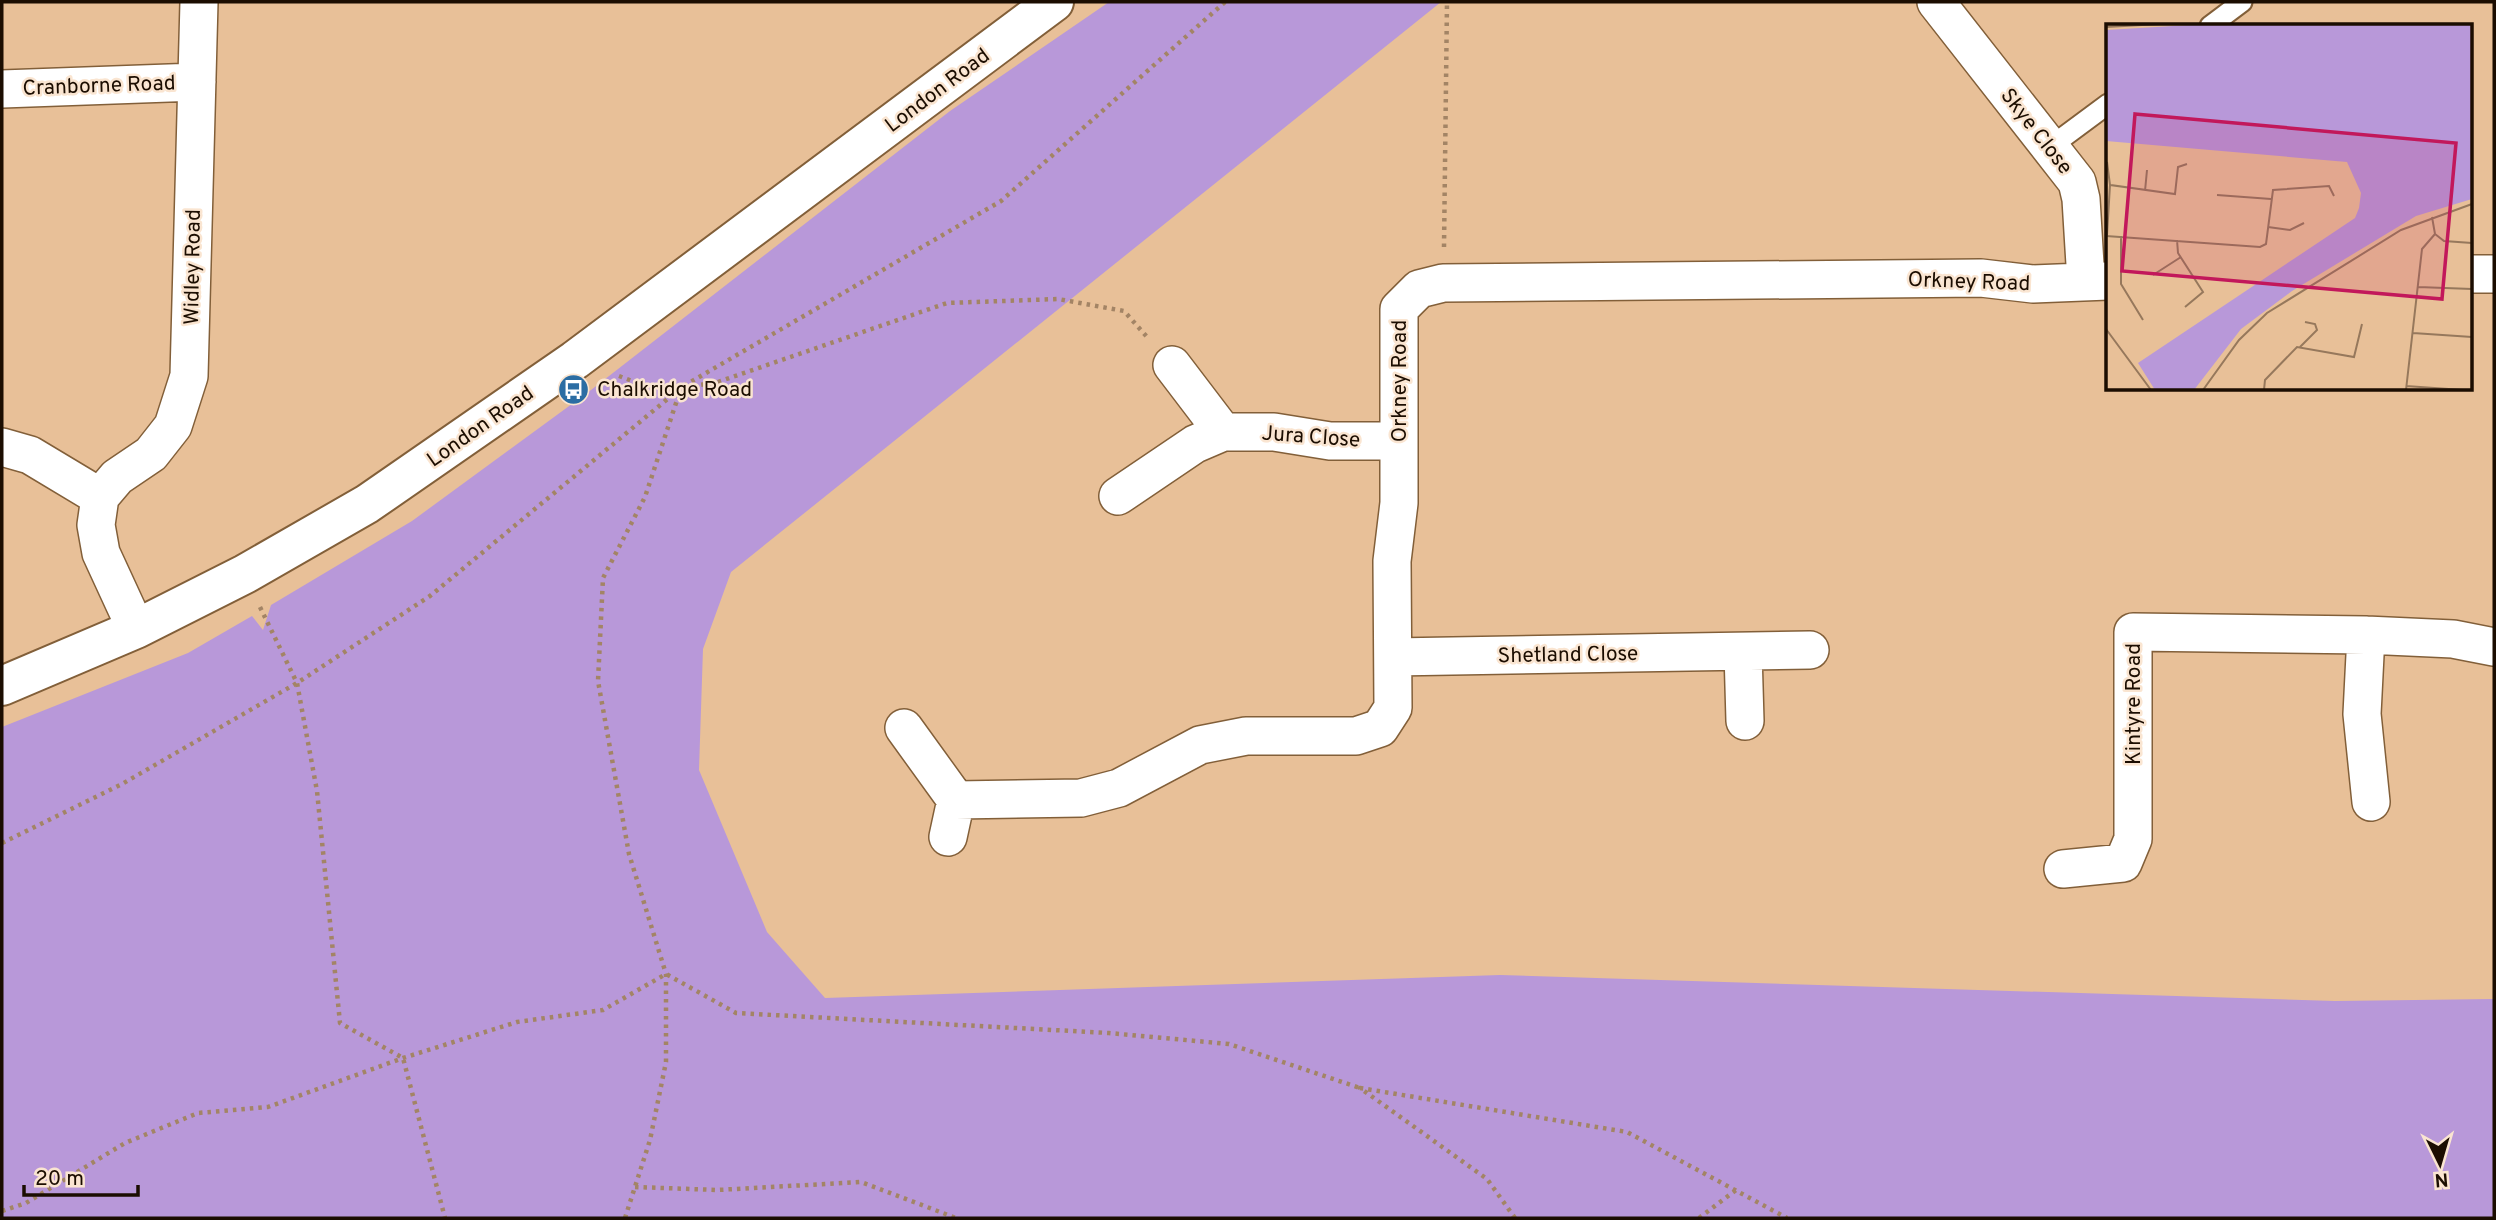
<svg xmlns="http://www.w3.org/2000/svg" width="2496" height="1220" viewBox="0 0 2496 1220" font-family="Overpass,sans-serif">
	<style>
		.green { fill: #b898d9 }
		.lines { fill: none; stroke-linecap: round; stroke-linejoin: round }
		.service-casing { stroke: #825f39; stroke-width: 23 }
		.minor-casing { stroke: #825f39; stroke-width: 40 }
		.primary-casing { stroke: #825f39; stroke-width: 42 }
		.path { stroke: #a38465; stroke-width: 4.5; stroke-dasharray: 3.5 5; stroke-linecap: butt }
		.service { stroke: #fff; stroke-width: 19 }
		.minor { stroke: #fff; stroke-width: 37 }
		.primary { stroke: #fff; stroke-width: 38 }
		.labels { text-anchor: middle; stroke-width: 5; stroke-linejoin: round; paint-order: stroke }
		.street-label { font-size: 21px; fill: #1b0d01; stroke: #fae5d1 }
		.poi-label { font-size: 21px; fill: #1b0d01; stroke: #fae5d1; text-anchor: start }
		.inset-road { fill: none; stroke: #96785c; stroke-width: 2 }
		.view { fill: #c2185b; fill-opacity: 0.15; stroke: #c2185b; stroke-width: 3.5 }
		.inset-edge { fill: none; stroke: #1b0d01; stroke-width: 3.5 }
	</style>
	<rect width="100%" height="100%" fill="#e8c098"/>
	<!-- green -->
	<path class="green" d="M1109,2H1441L731,572L703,649L699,770L767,932L825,998L1500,975L2335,1001L2494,999V1218H2V727L188,653L252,616L263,630L271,605L412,521L591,390L950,111Z"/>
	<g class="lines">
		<defs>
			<path id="service" d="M2210,26L2242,2
				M2050,147L2108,104"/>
			<path id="minor" d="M1936,2L2077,182L2081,199L2086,281
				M2,89L197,82
				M2470,274H2494
				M1172,365L1223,432
				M2,447L30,455L100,497L96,525L101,553L136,629
				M1118,496L1195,444L1223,432H1274L1330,441H1398
				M100,497L117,477L151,454L173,426L189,376L199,2
				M2366,635L2362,714L2371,802
				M1743,652L1745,721
				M1393,657L1810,650
				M904,728L956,800L1081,798L1119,788L1200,745L1246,736H1356L1380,728L1393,708L1392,561L1399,503V309L1419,289L1443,283L1981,278L2033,284L2108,281
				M948,837L956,800
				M2063,869L2123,863L2133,839V632L2366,635L2453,639L2494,647"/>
			<path id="primary" d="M2,686L136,629L245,574L367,504L575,360L1054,2"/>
		</defs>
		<!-- service casing -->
		<use href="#service" class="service-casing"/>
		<!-- minor casing -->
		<use href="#minor" class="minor-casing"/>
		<!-- primary casing -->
		<use href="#primary" class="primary-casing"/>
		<!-- path -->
		<path class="path" d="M1444,247L1447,2
			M619,376L656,390L715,383L947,303L1058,299L1124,311L1148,338
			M260,607L297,683L317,791L340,1023L403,1058L445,1218
			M2,843L122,784L297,683L430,596L682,387L1001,201L1225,2
			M635,1187L717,1190L861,1182L956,1218
			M2,1211L26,1203L125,1143L198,1113L268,1107L403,1058L517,1022L603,1010L666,974L736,1013L1109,1033L1229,1044L1360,1088
			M625,1218L650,1140L666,1062V974L629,854L598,681L603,578L645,497L681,388
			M1515,1218L1487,1179L1360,1088L1627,1132L1787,1218
			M1699,1218L1736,1190"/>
		<!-- service -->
		<use href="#service" class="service"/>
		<!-- minor -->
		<use href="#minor" class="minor"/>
		<!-- primary -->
		<use href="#primary" class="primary"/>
	</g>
	<!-- icons -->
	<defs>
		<symbol id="bus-disc" viewBox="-11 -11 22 22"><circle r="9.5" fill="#2b6da3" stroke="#fae5d1"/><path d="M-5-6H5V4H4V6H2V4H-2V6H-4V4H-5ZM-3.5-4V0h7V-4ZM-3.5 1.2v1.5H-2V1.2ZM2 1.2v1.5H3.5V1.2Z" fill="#fff"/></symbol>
	</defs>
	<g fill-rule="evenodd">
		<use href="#bus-disc" x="556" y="372" width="35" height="35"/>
	</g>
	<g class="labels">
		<!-- street labels -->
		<g class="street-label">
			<text transform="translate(99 85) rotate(-2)" y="7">Cranborne Road</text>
			<text transform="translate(937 90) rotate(-37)" y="7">London Road</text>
			<text transform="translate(2037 131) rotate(52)" y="7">Skye Close</text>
			<text transform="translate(192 267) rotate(-89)" y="7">Widley Road</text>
			<text transform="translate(1969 281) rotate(2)" y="7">Orkney Road</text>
			<text transform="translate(1399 381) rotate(-90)" y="7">Orkney Road</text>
			<text transform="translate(480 426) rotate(-35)" y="7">London Road</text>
			<text transform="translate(1311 436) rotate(4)" y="7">Jura Close</text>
			<text transform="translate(1568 654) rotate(-1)" y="7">Shetland Close</text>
			<text transform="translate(2133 704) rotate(-90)" y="7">Kintyre Road</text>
		</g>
		<!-- poi labels -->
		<g class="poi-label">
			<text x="597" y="396">Chalkridge Road</text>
		</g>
	</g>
	<!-- overview -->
	<g transform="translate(2106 24)">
		<rect width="366" height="366" fill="#e8c098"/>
		<path d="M101,0H366V175L310,192L186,267L135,305L88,366H49L32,339L249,194L253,184L255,169L241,138L0,117V6Z" fill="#b898d9"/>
		<path class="inset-road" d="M0,3L54,0M1,138L4,161M39,167L41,146M111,171L165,175M326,193L329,210L338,217L366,219M162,203L184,206L198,199M1,211L4,161L69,170L72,143L81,140M0,212L154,223L160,220L167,166L223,162L228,172M15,212V260L37,296M71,216L72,229L97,268L79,283M47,251L75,233M312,263L366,265M0,305L45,366M307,309L366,313M194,323L211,306L209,300L199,298M300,362L357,366M97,366L133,316L161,289L295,206L366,180M158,366L159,356L191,323L248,333L256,300M300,366L316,225L329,210"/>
		<path class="view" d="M29,90L350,119L336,275L16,247Z"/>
		<rect width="366" height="366" class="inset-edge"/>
	</g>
	<!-- border -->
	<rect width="2496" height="1220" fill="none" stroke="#1b0d01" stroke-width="7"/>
	<!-- north arrow -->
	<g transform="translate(2440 1164) rotate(175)" stroke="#fae5d1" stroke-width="5" paint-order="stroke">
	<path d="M0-5L12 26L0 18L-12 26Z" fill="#1b0d01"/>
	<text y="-10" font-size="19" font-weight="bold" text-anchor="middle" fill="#1b0d01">N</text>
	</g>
	<!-- scale -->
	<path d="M24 1185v10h114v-10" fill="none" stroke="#1b0d01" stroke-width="3.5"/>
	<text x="35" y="1185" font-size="21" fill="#1b0d01" stroke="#fae5d1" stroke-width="5" paint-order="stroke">20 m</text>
</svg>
